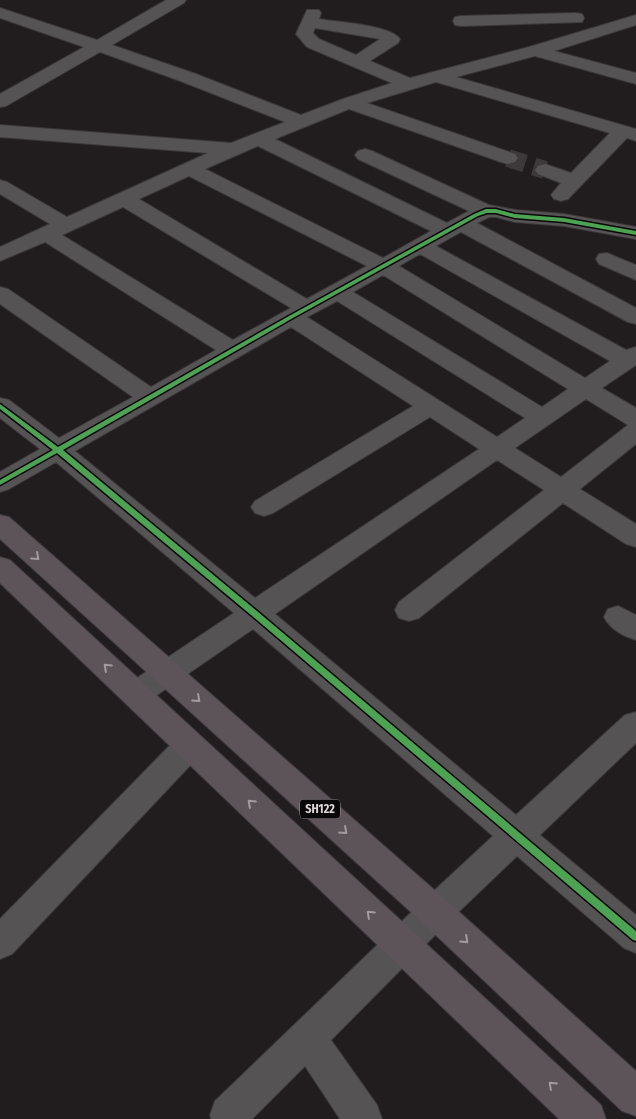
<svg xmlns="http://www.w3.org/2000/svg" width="636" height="1119" viewBox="0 0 636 1119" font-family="'Fira Sans Condensed',sans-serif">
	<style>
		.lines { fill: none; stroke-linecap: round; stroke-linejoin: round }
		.minor-tunnel { stroke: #3d393b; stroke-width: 18; stroke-dasharray: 18 9; stroke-linecap: butt }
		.minor-casing { stroke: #3c383b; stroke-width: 2 }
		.major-casing { stroke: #3c383b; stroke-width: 2 }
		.minor { fill: #565355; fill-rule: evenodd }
		.major { fill: #5c5459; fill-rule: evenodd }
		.cycleway-casing { stroke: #0a0708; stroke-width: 3 }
		.cycleway { fill: #4ca352; fill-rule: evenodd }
		.oneway { stroke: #a29c9f }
		.labels { text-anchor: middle; stroke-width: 4.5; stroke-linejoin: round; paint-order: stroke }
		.shield { fill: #0a0708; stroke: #9d989a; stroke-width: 1 }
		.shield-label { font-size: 12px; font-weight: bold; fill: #dcd6d9 }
	</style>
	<rect width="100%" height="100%" fill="#211d1f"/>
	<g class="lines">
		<!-- minor-tunnel -->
		<path class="minor-tunnel" d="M508,158L545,170"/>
		<defs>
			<path id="minor" d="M166,0H186L184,3L112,45L196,74L301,115L343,99L392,83L307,47L296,34L307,10H319L321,13L319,19C336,22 391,25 400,39L398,43L370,61L410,78L529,47L636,15V25L554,51L636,73V84L535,56L456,77L636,129V141L627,138L568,199L561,201L554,199L551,195L561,183L538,174L535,170L538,166L545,164L571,173L610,133L436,82L367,103L515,154L518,158L515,162L508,164L501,162L349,109L275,139L447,223L469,211L358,159L355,155L358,151L365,149L372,151L489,205L516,210L564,214L636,227V239L564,226L515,222L496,217H489L477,223L636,308V324L628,322L461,232L436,246L626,350L636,347V365L602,388L636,408V444L580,489L636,524V547L626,544L563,503L419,618L409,621L399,618L395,610L399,602L544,490L497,460L275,614L516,815L625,715L636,712V743L540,835L636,915V953L624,948L517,856L447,923L331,1040L377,1105L382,1119H340L305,1066L252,1119H211L210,1115L215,1101L423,901L493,836L253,629L147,702L136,706L125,702L121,694L125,686L234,613L56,462L9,489L0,492V472L40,449L0,418V398L9,400L59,438L133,397L0,304V287L8,289L151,387L216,350L45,242L0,261V247L50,224L0,194V180L7,182L67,217L208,153L0,137V125L231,143L285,122L183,82L100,52L6,106L0,107V94L84,47L0,18V8L97,40ZM315,28L380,39L356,55L319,39L313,33ZM258,146L431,231L383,258L205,169ZM189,176L367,266L307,299L139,199ZM123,207L291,308L233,340L62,235ZM420,254L610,361L585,378L399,266ZM383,275L568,389L542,407L353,292ZM337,301L525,418L497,437L307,317ZM291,327L413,406L255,501L251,507L255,513L264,516L273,513L430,417L479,449L255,598L75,451ZM586,399L628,425L561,477L515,448Z
				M576,13L582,14L584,18L582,22L461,26L455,25L453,21L455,17L461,16Z
				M607,253L636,265V280L599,264L596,259L599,254Z
				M618,606L636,615V640C623,636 610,629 604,617L608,609Z
				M189,733L200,737L205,746L200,755L12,954L0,959V919L178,737Z"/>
			<path id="major" d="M0,515L9,517L447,901L636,1071V1116L622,1111L423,923L0,539Z
				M0,557L10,560L601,1105L606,1119H559L0,583Z"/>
		</defs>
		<!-- minor casing -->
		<use href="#minor" class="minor-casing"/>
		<!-- major casing -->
		<use href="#major" class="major-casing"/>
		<!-- minor -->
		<use href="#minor" class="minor"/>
		<!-- major -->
		<use href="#major" class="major"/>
		<defs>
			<path id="cycleway" d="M496,209L515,214L564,218L636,231V235L564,222L515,218L496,213H487L478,216L293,318L63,450L257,611L636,931V941L633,940L251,615L57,453L0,485V480L53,450L0,409V404L58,447L289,316L474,214L486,209Z"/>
		</defs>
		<!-- cycleway casing -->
		<use href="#cycleway" class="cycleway-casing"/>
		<!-- cycleway -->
		<use href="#cycleway" class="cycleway"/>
	</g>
	<!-- one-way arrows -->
	<defs><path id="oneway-chevron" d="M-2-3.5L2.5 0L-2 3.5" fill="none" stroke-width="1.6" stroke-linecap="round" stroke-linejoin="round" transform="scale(1.25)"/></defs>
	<g class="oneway">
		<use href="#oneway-chevron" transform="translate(36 557) rotate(42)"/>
		<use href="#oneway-chevron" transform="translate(107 667) rotate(-137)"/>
		<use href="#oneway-chevron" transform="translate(197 699) rotate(42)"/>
		<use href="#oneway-chevron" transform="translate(251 803) rotate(-137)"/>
		<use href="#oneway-chevron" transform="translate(344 831) rotate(42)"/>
		<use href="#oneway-chevron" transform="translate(370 914) rotate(-137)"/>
		<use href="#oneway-chevron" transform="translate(465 940) rotate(43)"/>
		<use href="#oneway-chevron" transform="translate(552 1085) rotate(-137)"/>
	</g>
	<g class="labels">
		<!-- shield labels -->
		<rect class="shield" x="300" y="799.5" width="40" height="19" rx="4"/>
		<g class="shield-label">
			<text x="320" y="813">SH122</text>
		</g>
	</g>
</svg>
